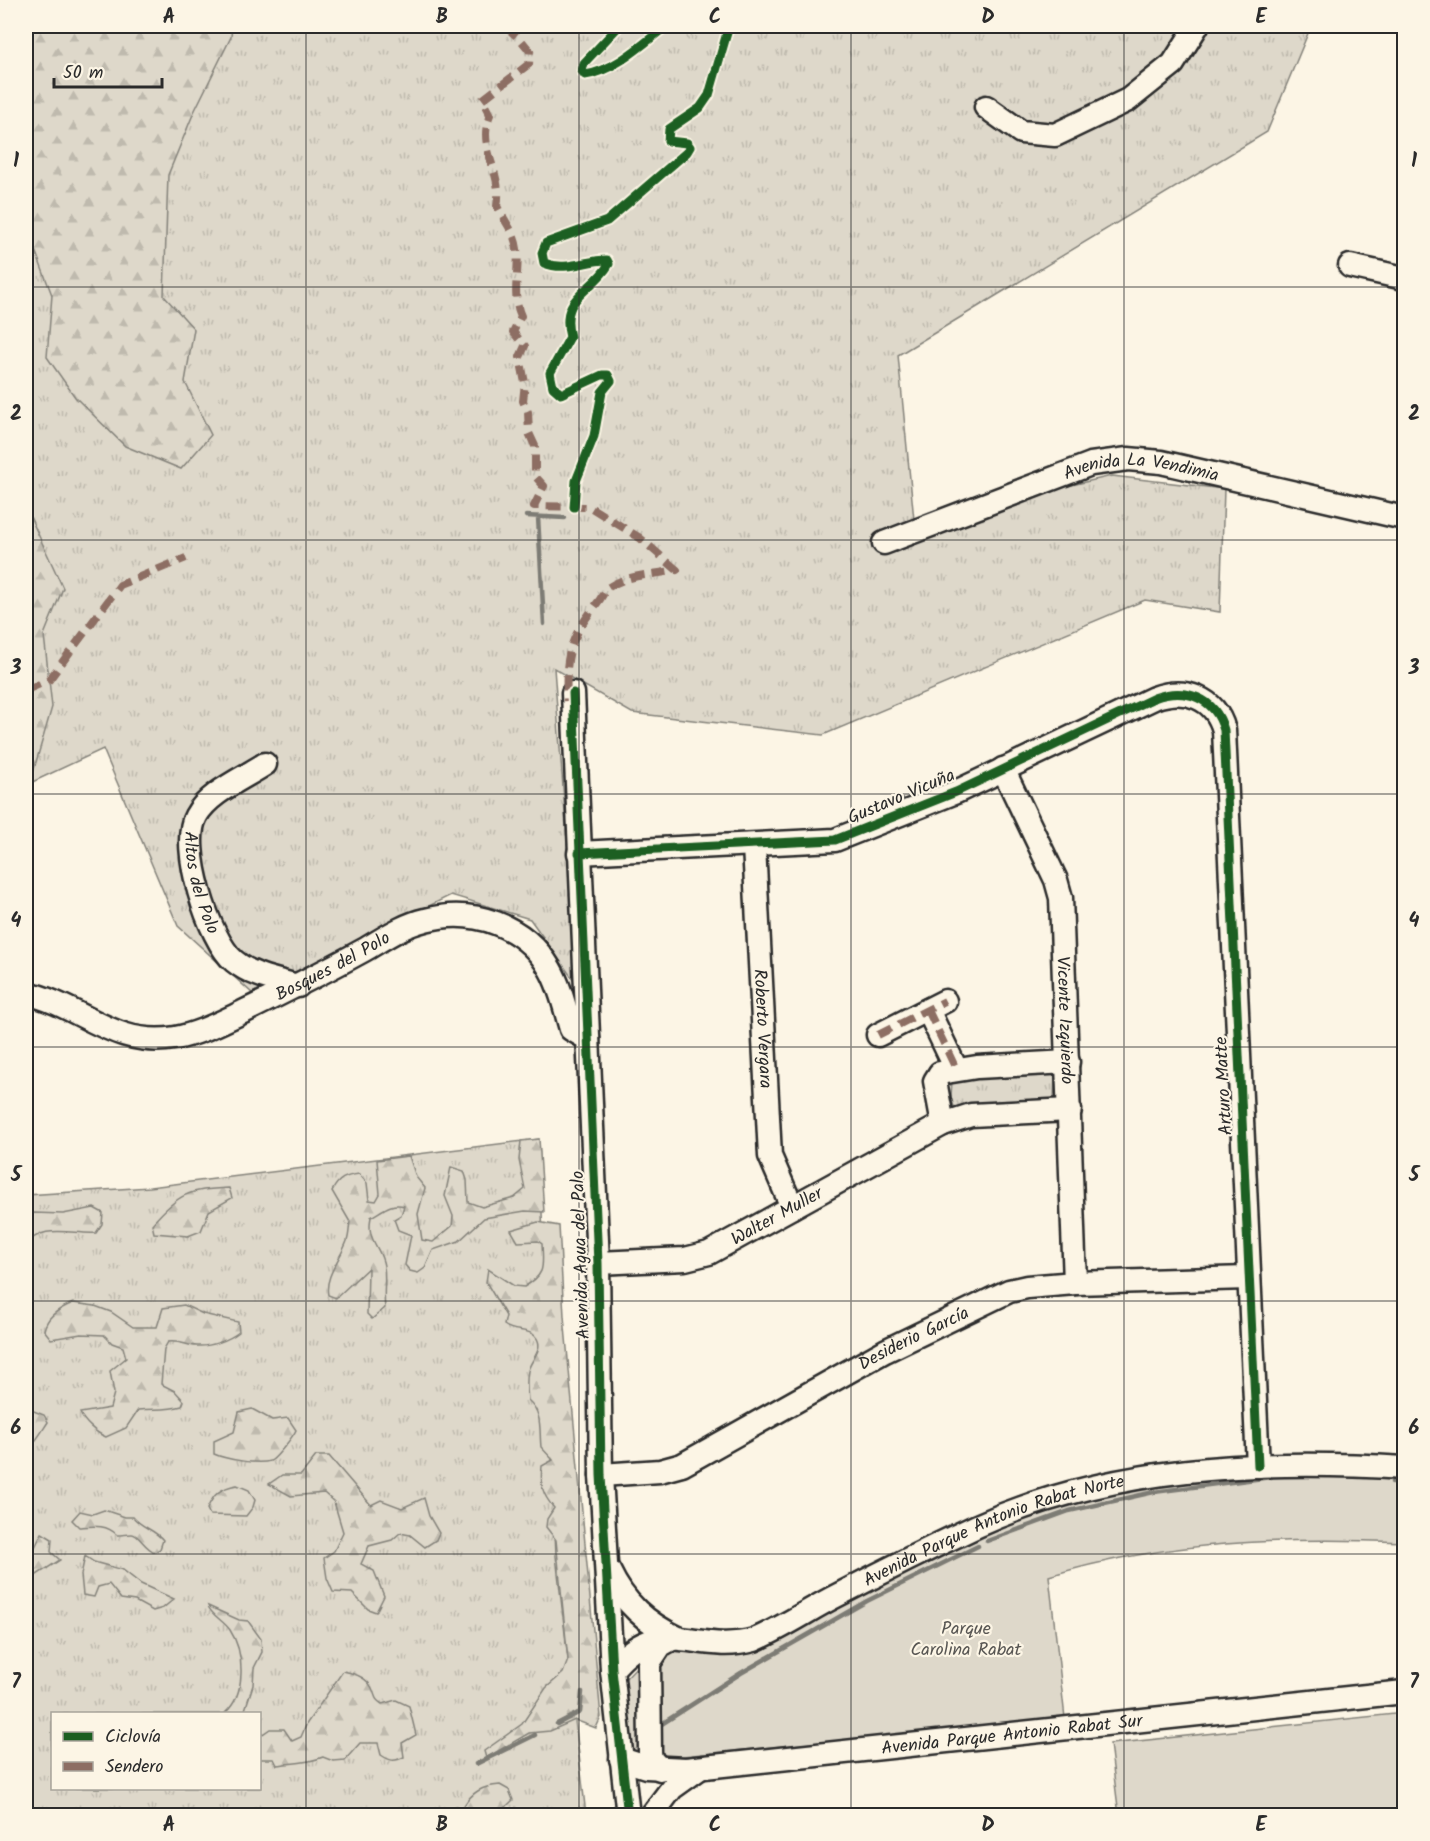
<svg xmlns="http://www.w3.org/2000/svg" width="1430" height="1841" viewBox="0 0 1430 1841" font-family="Kalam,sans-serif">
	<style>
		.grass { fill: url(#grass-tufts); stroke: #84827a; stroke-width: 1.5; fill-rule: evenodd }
		.forest { fill: url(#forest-firs); stroke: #84827a; stroke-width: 1.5 }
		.park { fill: #ded8ca; stroke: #84827a; stroke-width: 1.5 }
		.water { fill: url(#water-waves); stroke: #7d7b74; stroke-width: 1.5 }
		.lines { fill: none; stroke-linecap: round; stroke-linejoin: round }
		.stream { stroke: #7d7b74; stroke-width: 4.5 }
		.minor-casing { stroke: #2b2b2b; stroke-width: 27 }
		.minor { stroke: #fcf5e5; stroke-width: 22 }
		.quiet { stroke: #8d6e63; stroke-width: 8; stroke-dasharray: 15 8; stroke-linecap: butt }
		.cycleway-casing { stroke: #fcf5e5; stroke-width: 13 }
		.cycleway { stroke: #1b5e20; stroke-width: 9 }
		.grid { fill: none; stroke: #2b2b2b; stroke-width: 1.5; stroke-opacity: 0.55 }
		.labels { text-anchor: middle; stroke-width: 4.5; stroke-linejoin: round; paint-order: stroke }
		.street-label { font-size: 18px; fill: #2b2b2b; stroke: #fcf5e5 }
		.park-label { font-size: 18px; fill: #585653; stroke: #fcf5e5 }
		.neatline { fill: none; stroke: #2b2b2b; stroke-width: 2 }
		.grid-label { font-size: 20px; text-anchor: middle; font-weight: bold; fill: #2b2b2b }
	</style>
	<defs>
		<pattern id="grass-tufts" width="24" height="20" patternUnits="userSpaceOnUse" patternTransform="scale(1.5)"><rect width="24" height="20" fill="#ded8ca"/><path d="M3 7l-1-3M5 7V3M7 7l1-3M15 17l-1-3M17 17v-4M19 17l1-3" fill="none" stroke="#bfbaae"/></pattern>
		<pattern id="forest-firs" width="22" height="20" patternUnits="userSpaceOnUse" patternTransform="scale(1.5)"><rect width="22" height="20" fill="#ded8ca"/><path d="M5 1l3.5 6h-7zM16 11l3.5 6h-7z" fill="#bfbaae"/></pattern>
		<pattern id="water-waves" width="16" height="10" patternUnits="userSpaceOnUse" patternTransform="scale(1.5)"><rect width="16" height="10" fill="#b4b0a5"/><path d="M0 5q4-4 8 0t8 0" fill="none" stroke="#938f87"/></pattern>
	</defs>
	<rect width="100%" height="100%" fill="#fcf5e5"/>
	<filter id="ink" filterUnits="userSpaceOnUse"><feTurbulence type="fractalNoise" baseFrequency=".0167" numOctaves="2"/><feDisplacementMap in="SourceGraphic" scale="12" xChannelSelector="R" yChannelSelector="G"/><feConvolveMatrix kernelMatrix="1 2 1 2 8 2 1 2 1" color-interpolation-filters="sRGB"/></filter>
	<g filter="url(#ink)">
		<!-- grass -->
		<path class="grass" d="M26,26H1311L1267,132L898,355L914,520L1112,476L1224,489L1220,612L1145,600L823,735L632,713L554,668L578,986L530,919L451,895L252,993L178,926L103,749L26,785Z
			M1052,1072L1055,1075L1054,1099L1048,1103L955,1110L951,1097L952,1080Z
			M539,1139L556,1556L586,1815H26V1195L150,1187ZM52,1714H260V1788H52Z"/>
		<!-- forest -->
		<path class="forest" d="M26,26H232L231,37L194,112L168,175L164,296L194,329L185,382L211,435L181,469L125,446L75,397L47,357L52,295L26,226Z
			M26,508L63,588L44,635L52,707L30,783L26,785Z
			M539,1139L544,1212L525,1211L484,1218L459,1241L433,1250L425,1268L418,1273L410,1271L405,1265L411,1235L398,1230L394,1219L401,1215L404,1206C391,1202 382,1211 371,1217C366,1241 381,1246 384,1266C386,1280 383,1294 385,1308L372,1319L367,1314L368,1268L336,1298L328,1295C324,1277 341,1258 347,1241C349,1236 349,1228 350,1222L332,1191C339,1178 345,1176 359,1174L367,1183L369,1200L376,1201L380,1194L377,1160L409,1156L416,1177L425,1188L418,1214L422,1240L433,1242L452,1226L453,1216L445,1196L451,1167L464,1171L467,1180L468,1202L482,1207L514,1198L525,1189L519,1160L521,1141Z
			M229,1188L232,1198L209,1211L201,1231L188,1236L154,1233L152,1224C179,1193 188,1190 229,1188Z
			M94,1208L103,1213L102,1224L96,1233C74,1235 38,1222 26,1247V1216L34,1213L63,1214Z
			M538,1222L559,1226L564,1316L601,1717L596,1728L575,1720L550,1731L529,1733L486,1758L484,1751L522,1724L546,1688L563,1673L568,1660L556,1540L546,1527L547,1519L554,1508C542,1494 540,1485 542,1466L553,1460L541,1447C539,1429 543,1413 528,1400C527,1391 526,1380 528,1371C530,1360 546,1348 535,1336C528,1328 514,1333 504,1325L506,1316L486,1282L488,1269L514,1286L524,1287C546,1274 543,1267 542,1244L538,1241L518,1242L511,1230Z
			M73,1303L95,1306L111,1312L133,1327H157L163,1308L184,1305L203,1314L238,1322L239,1332C229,1340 210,1347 197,1346C186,1346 180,1340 168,1342L164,1349L161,1384L175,1391L184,1401L182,1406C166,1411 154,1408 138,1410L126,1428L106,1437C96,1433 84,1422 80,1413L110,1408L114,1393L110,1371L126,1358L123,1347L112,1343L104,1335L81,1334L51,1339L44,1330C47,1316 60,1308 73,1303Z
			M26,1408L44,1415L48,1422C42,1431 34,1445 26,1451Z
			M252,1409L272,1420L288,1418L296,1430C294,1435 275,1460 270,1461C258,1465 225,1459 214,1454V1441L234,1432L239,1412Z
			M316,1456H329L371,1505L381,1500L402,1508L424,1498L429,1516L439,1533L436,1540L425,1547L410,1535L400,1533L392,1540L369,1546L361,1564L374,1571L384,1596L376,1612L368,1609L352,1593L333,1592L327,1578L324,1558L334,1551L343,1532L334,1502L324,1493L291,1496L269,1484L282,1475H301Z
			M237,1485L249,1490L255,1500L253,1507L246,1516L210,1515L207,1509C214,1493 221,1488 237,1485Z
			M104,1510L125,1517H133C142,1528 154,1529 163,1540L160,1549L155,1552C145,1549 139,1534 132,1534C127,1534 122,1535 117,1535C107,1524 93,1526 79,1527L72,1520L80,1511L93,1514Z
			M42,1533L52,1539L51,1552L60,1560L26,1582V1547H35Z
			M85,1556L94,1562L123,1570L141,1584L174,1599L163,1608L153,1611L135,1601L121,1599L109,1584L98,1587L94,1597L83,1595L81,1575Z
			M208,1606L239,1620L248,1621L261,1639L262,1652L254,1668L253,1685L244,1713H225C246,1695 245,1653 230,1630C224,1621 212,1616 208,1606Z
			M343,1671C354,1673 367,1678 372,1688C376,1697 374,1699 382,1704L396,1700L409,1706L416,1735L402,1743L404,1757C394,1762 390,1761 381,1755L378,1743H360L345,1760L333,1761L323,1757C309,1763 293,1763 277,1765L274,1759H260V1736L270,1729H284L292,1741L301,1737L307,1723Z
			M500,1785L509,1790L513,1800C498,1816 487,1816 466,1815L463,1807C472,1792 482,1786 500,1785Z"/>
		<!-- park -->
		<path class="park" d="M1390,1474L1404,1496V1542C1285,1537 1164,1541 1049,1576L1065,1718L652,1759L632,1752L623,1681L639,1664L670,1647L702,1653L990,1529L1096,1496L1217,1476Z
			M1404,1713V1815H1119L1110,1744Z"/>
		<!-- water -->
		<path class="water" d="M457,1806L460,1815H424Z"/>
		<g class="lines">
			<!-- stream -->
			<path class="stream" d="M526,516L565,518
				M538,517L544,624
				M1392,1482H1397
				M987,1541L1069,1511L1154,1492L1271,1477
				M557,1724L580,1712L582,1692
				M657,1727L741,1673L867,1601L978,1546
				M476,1764L535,1735"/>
			<defs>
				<g id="minor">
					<path d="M986,107L1021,132L1055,135L1128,100L1173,64L1197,26"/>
					<path d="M1350,266L1404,278"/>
					<path id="s1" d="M884,543L1091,464L1128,459L1161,462L1404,518"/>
					<path d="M573,693L598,1263L601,1475L612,1670L628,1816"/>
					<path id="s2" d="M265,764C244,778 208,793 196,816C179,846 209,940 234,961C252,976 276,980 298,986"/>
					<path id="s3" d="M1003,769L1056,880L1061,898L1075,1283"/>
					<path id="s4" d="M754,846L770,1156L792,1207"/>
					<path d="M579,853L835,840L956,792L1154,698C1185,687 1215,697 1224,730L1258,1466"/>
					<path id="s5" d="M26,993C80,1005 114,1048 175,1038C199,1034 221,1022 243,1012C284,992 324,972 364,950C383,939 403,925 425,920C473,907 525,925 550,969C561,988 565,1009 571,1029L588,1039"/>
					<path d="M928,1010L956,1069"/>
					<path d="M878,1035L945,1001"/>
					<path d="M943,1124L935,1081L940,1073L977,1067L1068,1062"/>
					<path id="s6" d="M598,1263L685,1259L709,1253L943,1124L971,1115L1070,1110"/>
					<path id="s7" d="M601,1475L660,1471L682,1465L885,1351L1009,1291L1027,1287L1075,1283L1248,1278"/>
					<path d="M609,1571C624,1603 646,1623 678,1638"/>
					<path id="s8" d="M612,1670C660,1611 694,1656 754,1640C783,1628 810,1609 838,1595C884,1571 930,1548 977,1526C1109,1466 1261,1459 1404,1468"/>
					<path id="s9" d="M621,1759L646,1767L686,1769L1404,1692"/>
					<path d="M660,1769L651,1759L650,1752L649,1663L661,1645L672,1639"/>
					<path d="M651,1816L672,1788L700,1768"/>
				</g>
			</defs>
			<!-- minor casing -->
			<use href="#minor" class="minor-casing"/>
			<!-- minor -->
			<use href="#minor" class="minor"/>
			<!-- quiet -->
			<path class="quiet" d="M505,26L521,40L530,51L529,64L482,100L490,115C476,148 504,173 497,206C504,221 515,232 517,249C520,272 511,294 521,316L513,332L525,346L520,357L525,383L523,401L528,412L529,433L535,446V476L544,486L534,506L590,507L640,538L677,570C655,575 628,574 609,587C604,590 602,598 598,602C569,640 565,653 567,701
				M26,690L49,680L120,585L186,558
				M928,1010L956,1069
				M878,1035L945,1001"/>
			<defs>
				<path id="cycleway" d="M619,26L584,63L582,71L585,75C615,71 643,44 666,26
					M574,507L576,481L594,436L602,392L611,381L608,375H602L561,394L553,387L550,373L570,337C559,295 592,293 609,264L607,260C585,260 566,272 544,263L542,253L546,243L607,221L687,152L690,147L687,143L668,141L669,129L700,108L709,95L729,26
					M573,693L598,1263L601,1475L612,1670L628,1816
					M579,853L835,840L956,792L1154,698C1185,687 1215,697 1224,730L1258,1466"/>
			</defs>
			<!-- cycleway casing -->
			<use href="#cycleway" class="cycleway-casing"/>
			<!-- cycleway -->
			<use href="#cycleway" class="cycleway"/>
		</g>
	</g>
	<!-- grid -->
	<path class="grid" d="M306,26V1816M579,26V1816M851,26V1816M1124,26V1816M26,287H1404M26,540H1404M26,794H1404M26,1047H1404M26,1301H1404M26,1554H1404"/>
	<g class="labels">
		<!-- street labels -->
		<g class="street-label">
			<text dy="6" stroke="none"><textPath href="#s1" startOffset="272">Avenida La Vendimia</textPath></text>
			<text transform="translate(901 796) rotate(-23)" y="6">Gustavo Vicuña</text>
			<text dy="6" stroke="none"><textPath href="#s2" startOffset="156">Altos del Polo</textPath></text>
			<text dy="6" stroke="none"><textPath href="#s5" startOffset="332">Bosques del Polo</textPath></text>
			<text dy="6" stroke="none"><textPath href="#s3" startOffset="264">Vicente Izquierdo</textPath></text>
			<text dy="6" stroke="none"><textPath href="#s4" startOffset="183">Roberto Vergara</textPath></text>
			<text transform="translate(1223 1086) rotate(-93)" y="6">Arturo Matte</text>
			<text dy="6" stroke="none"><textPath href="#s6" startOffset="189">Walter Muller</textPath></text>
			<text transform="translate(580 1255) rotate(-92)" y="6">Avenida Agua del Palo</text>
			<text dy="6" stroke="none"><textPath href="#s7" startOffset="346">Desiderio García</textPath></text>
			<text dy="6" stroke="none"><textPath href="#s8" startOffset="418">Avenida Parque Antonio Rabat Norte</textPath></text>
			<text dy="6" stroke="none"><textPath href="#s9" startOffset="394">Avenida Parque Antonio Rabat Sur</textPath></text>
		</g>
		<!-- park labels -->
		<g class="park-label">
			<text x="966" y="1634">Parque<tspan x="966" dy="21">Carolina Rabat</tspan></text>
		</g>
	</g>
	<!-- margin -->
	<rect width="1430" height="1841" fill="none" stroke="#fcf5e5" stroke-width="66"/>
	<!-- legend -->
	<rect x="51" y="1712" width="210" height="78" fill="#fcf5e5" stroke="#a8a49b" stroke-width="1.5"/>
	<rect x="63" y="1732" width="30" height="9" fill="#1b5e20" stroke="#a8a49b" stroke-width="1.5"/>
	<text x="105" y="1742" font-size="18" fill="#2b2b2b">Ciclovía</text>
	<rect x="63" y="1762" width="30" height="9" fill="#8d6e63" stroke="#a8a49b" stroke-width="1.5"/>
	<text x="105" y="1772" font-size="18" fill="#2b2b2b">Sendero</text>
	<!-- scale -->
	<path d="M54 78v9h108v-9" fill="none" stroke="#2b2b2b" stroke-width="3"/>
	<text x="63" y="78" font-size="18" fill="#2b2b2b" stroke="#fcf5e5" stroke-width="4.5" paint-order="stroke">50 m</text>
	<rect x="33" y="33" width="1364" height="1775" class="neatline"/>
	<g class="grid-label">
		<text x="169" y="23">A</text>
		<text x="442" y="23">B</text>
		<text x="715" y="23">C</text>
		<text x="988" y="23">D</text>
		<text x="1261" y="23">E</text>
		<text x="16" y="167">1</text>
		<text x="1414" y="167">1</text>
		<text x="16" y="420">2</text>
		<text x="1414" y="420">2</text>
		<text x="16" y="674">3</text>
		<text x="1414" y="674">3</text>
		<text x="16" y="927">4</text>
		<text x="1414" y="927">4</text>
		<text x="16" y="1181">5</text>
		<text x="1414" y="1181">5</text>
		<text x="16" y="1434">6</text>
		<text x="1414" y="1434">6</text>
		<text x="16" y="1688">7</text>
		<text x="1414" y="1688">7</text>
		<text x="169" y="1831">A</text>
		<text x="442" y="1831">B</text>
		<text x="715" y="1831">C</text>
		<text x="988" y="1831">D</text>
		<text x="1261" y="1831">E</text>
	</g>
</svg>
